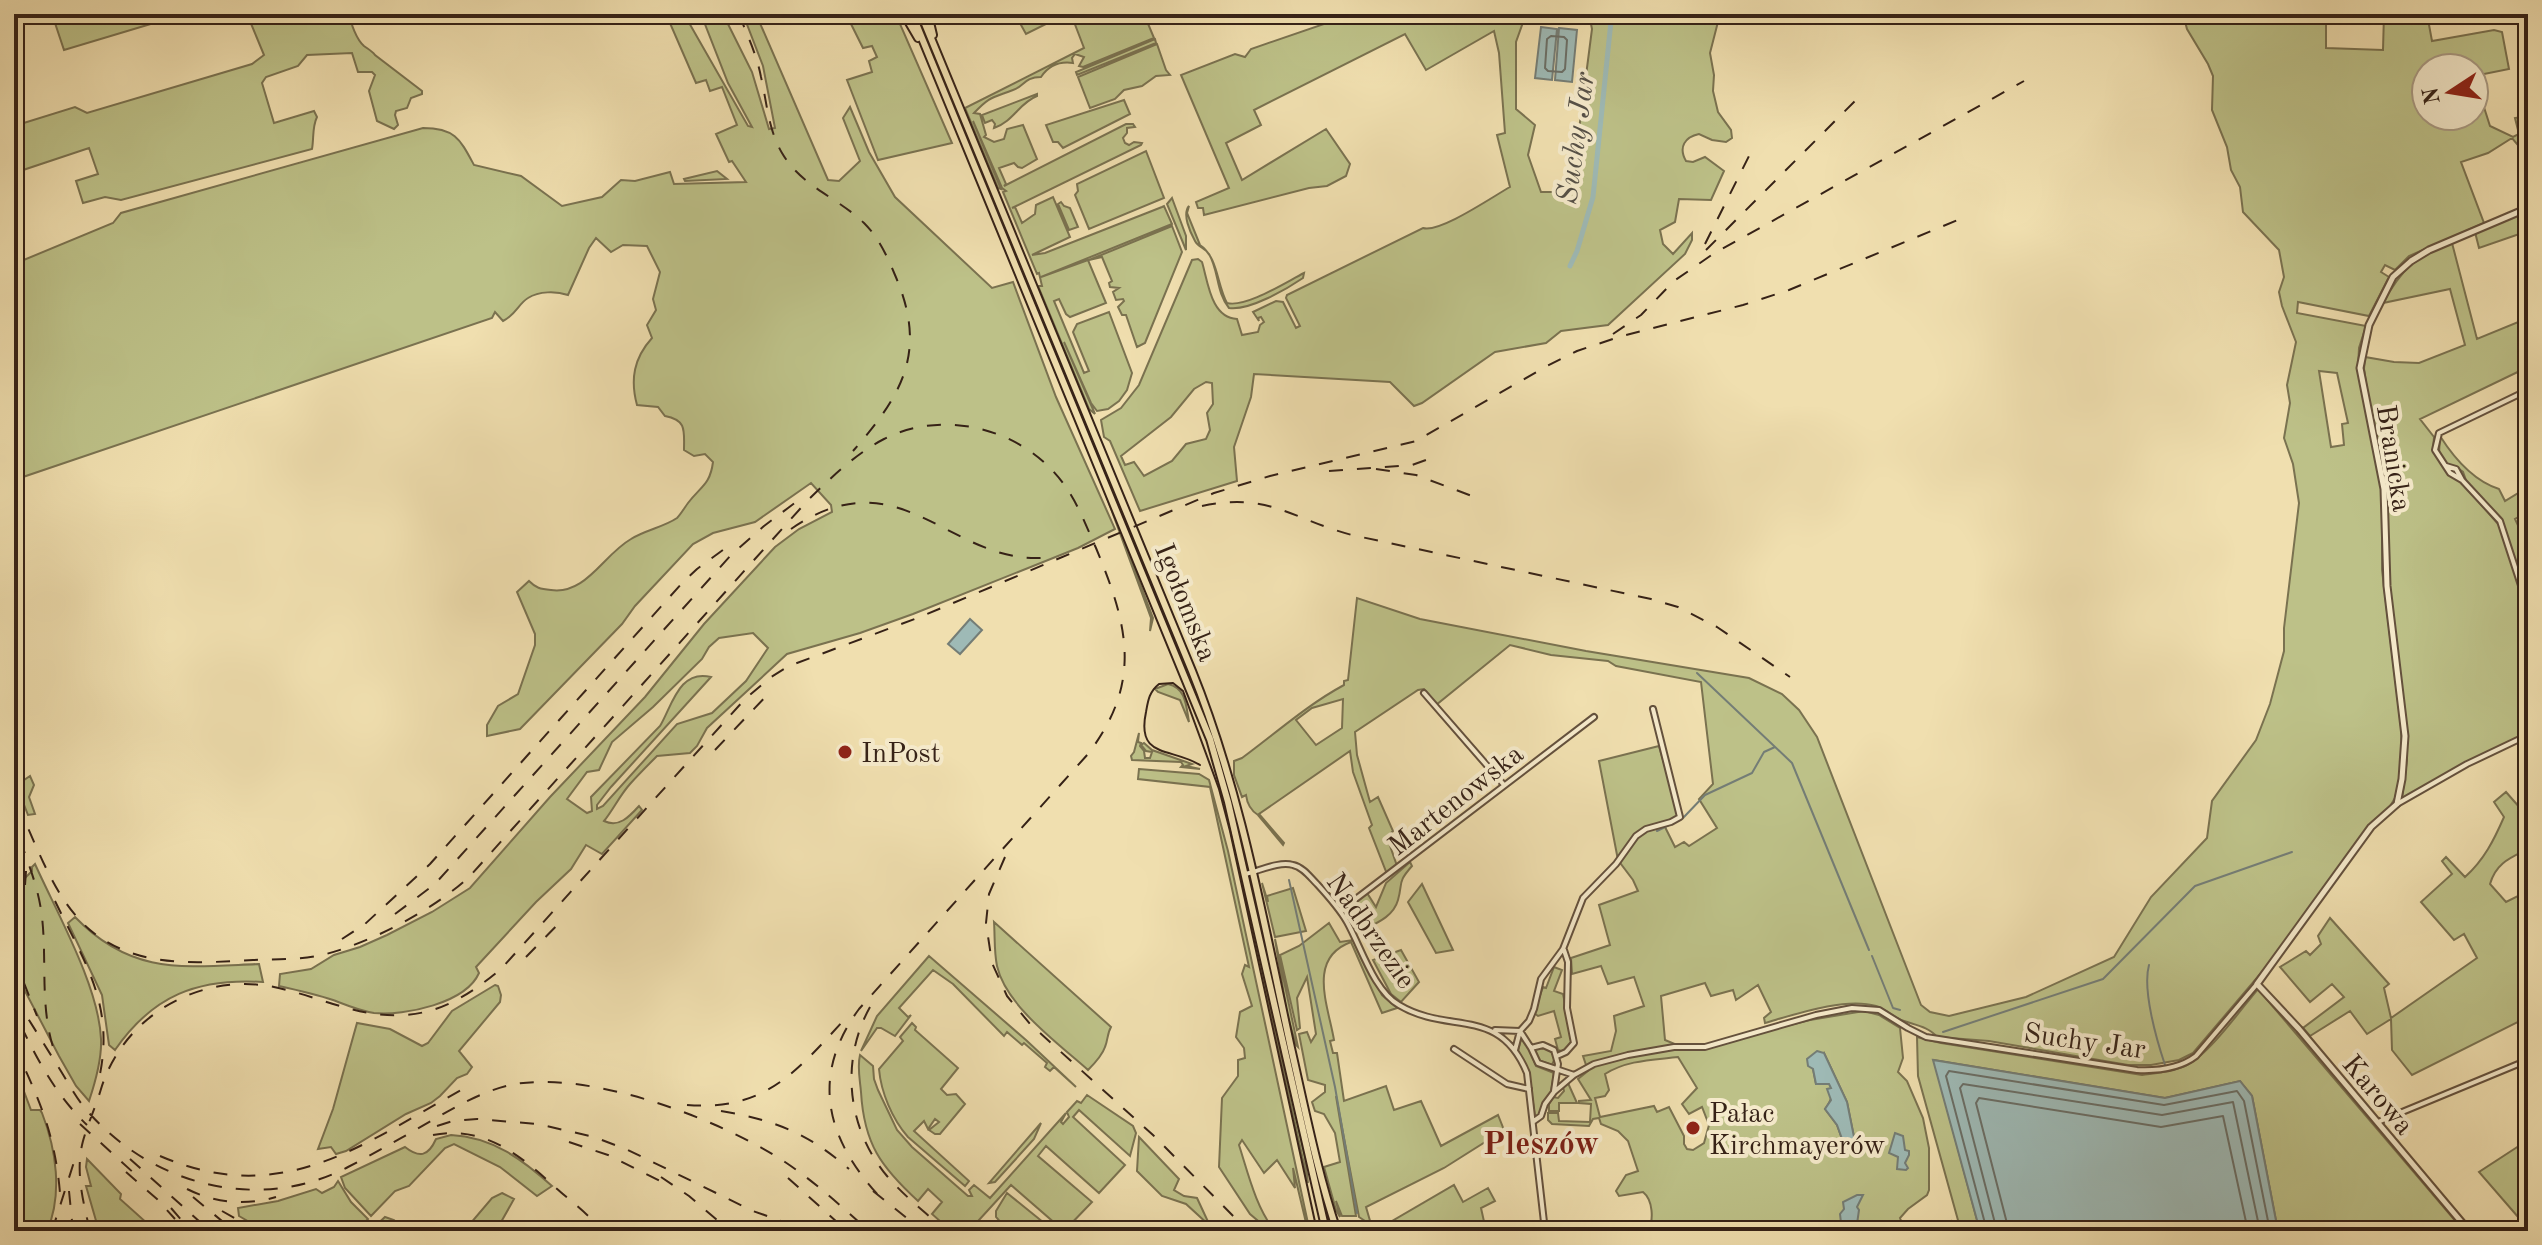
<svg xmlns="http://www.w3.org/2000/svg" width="2542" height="1245" viewBox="0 0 2542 1245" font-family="'Old Standard TT',serif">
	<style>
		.green { fill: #bdc188; stroke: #7a7250; stroke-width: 2; fill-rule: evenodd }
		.water { fill: #9ebab6; stroke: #747d76; stroke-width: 2 }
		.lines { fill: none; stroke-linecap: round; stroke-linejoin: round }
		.shore { stroke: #6a6e66; stroke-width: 2 }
		.stream { stroke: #747d76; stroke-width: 2 }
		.canal { stroke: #9ebab6; stroke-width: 5 }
		.minor-casing { stroke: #64513d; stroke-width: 8 }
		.tertiary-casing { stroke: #64513d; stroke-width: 9 }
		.primary-casing { stroke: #362217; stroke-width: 10 }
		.minor { stroke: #f5eacb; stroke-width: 4 }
		.tertiary { stroke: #f5eacb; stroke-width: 5 }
		.primary { stroke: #f0dfaf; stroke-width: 6 }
		.tram { stroke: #362217; stroke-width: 2 }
		.rail { stroke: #362217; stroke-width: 2; stroke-dasharray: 14 14; stroke-linecap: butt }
		.poi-dot { fill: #8f2418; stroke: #f5eacb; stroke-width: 3 }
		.labels { text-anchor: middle; stroke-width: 8; stroke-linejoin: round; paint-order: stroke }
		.street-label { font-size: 28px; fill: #362217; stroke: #f5eacb }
		.poi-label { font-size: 28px; fill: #362217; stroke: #f5eacb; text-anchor: start }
		.water-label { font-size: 30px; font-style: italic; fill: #555047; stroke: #f5eacb }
		.quarter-label { font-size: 32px; font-weight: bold; fill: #7a1f14; stroke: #f5eacb }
	</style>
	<rect width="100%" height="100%" fill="#f0dfaf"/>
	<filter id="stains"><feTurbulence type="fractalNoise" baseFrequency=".0025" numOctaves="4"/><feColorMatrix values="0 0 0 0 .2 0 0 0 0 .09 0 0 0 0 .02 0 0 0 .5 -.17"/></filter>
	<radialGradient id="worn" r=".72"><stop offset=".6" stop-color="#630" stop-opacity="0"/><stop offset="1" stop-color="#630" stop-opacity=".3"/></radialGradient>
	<!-- green -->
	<path class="green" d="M52,14H184L64,50Z
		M247,14H350C350,23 357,40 364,46C368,49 372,51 375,55L422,91V94L411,98L407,108L396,111L395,115L398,125L394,129L377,121L369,91L375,75L372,72H358L352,53L307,55L298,66L266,77L262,83L274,123L314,111L317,117C312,127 314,138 312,149L121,200L105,197L83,203L76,181L98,174L89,148L14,173V126L75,107L87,113L252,64L264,55Z
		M666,14H684L748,126L752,127L728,83L701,14H723L752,72L769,129L775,128L763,66L743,14H756L828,180L839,181L860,161L843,118L850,107L869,152L895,197L992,288L1013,282L1056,397L1115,529L1078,548L913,614L860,633L787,654L707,728L697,746L690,753L657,756C648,765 638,775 630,784C620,795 613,810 604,821C619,828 629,817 639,806L642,810L602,854L586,845L571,869L536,902L476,967L479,973C466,1003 405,1016 374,1013C360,1011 346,1005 333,1000C315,994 297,990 279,986L280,974L311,969L334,955L360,947L387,935L432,912L470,888L550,797L645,697L704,624L775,547L799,529L832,512L831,505L811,483L755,522L713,533L693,544L635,606L622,624L520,729L487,736V725L498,706L518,694L535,645V634L517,592L529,581C536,588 540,589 551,590C586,595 603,555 631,539C645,530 664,527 677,518C681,514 685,507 688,503C701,486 710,485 713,462L705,454L694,456L684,450C684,431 687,420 665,416L658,407L637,405C630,379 634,358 652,338L647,325L656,310L653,299L660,272L647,246L623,245L611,252L596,238L589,248L568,295C556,291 539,291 528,298C518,304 517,314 503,321L495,312L492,318L14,480V264L113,223L121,213L423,128C455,128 460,139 474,165L521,176L562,206L602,197L621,180L635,181L670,172L674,184L746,182L732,161L729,162L716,134L737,125L722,87L710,91L706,80L696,83ZM753,633L768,648L746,681L712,713L677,724L603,806L597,809V805L611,787L711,677C679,669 672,706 660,726L591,797L592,811L587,813L567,799L587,772L599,770L612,742L653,707L702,659L709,647L719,638Z
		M846,14H883L897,17L952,143L878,160L847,80L872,72L869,61L877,57L872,46L863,48Z
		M1015,14H1066L1026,34Z
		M1071,14H1144L1154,38L1083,67L1079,66L1084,57L1075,54L1072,58L1073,63C1059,61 1049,65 1041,77C1024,77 1025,86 1013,90C992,98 990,96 974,113L980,114L986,135L984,137L994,142L1004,139L1007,129L1023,125L1037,159L1022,168L1018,167L1014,163L999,168L1006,184L1004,186L1126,124H1133L1135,127L1127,128V133L1123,138L1125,143L1129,145L1134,142L1142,143L1141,145L1012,208L1015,207L1022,223L1035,214L1036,205L1053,197L1070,237L1032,255L1045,253L1162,207L1164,206L1172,224L1041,277L1088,260L1106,303L1070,317L1066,314L1059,299L1054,301L1084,373L1089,371L1073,332L1077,324L1109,312L1132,373L1127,390L1119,401L1108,409L1097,411L1091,403L1064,342L1095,414L1089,409L1038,286H1042L1039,273L1037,274L1003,192L1006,191L1002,188L973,121L1001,189L998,188L965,108L1084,48Z
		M1353,14H1526L1516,42V109L1535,125L1528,155L1541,192H1571L1592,29L1590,19L1592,14H1720L1710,53L1714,75L1713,91L1718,112L1731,130L1732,138L1726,142L1712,140L1699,134C1685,137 1678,147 1686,161L1693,162L1705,157L1724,171L1711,200L1679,199L1675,222L1660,230L1663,244L1673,254L1692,233V240L1685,254L1608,325L1561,331L1546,343L1495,352L1422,403L1414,406L1390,382L1254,374L1251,397L1234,447L1237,481L1140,511L1110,441L1104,437L1101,420L1121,408L1139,385L1192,260L1198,259L1202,262C1208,282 1211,318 1237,319L1242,335L1258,332L1260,325L1264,322L1261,317L1258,318L1259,321L1253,312L1276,301L1283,302L1296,328L1300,326L1286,298L1287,295L1423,228C1440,233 1492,197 1510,187L1497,135L1505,133L1499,53L1494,31L1426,70L1405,34L1254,110L1261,125L1226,143L1242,180L1326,129L1350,164L1346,176L1327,186L1309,188L1204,215L1203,208H1198L1196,202L1229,188L1181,75L1235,54L1245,57L1251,49ZM1206,382L1212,383L1213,404L1207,413L1210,430L1206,439L1186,444L1172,461L1144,476L1134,462L1125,465L1121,456L1171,417L1194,389Z
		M2183,14H2326V48L2383,50L2384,14H2427L2432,41L2494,30L2502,32L2509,69L2474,76L2490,126L2513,137L2519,134L2515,118L2528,116V157L2512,138L2488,153L2461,162L2484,223L2409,256L2395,270L2385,265L2381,272L2389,277L2369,316L2298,302L2297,313L2366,326L2359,348L2358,368L2382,485V570L2401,727L2402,756L2400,777L2395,798L2389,808L2372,822L2267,966L2193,1053L2179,1060L2151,1065H2128L1989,1041L1937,1037C1929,1027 1915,1025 1904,1021C1894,1018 1886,1009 1876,1006C1845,997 1796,1014 1765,1023L1764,1018L1771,1012L1758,985L1736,1000L1733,990L1711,996L1705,983L1661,996L1665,1040L1689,1050L1810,1020L1864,1011L1879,1015L1900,1028L1903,1058L1898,1072L1907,1081L1923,1118L1929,1148V1190L1927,1195L1908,1209L1900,1218L1903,1226L1915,1225L1919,1229L1951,1221L1954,1231H1648C1654,1220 1653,1200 1643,1192L1619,1196L1616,1191L1626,1175L1638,1171L1628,1141L1618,1131L1601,1124L1599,1118L1593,1119L1589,1126L1552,1124L1548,1120V1113H1558L1559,1121L1590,1122L1591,1104L1579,1103V1101L1591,1100L1578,1079L1588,1071L1583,1056L1611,1051L1616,1031L1614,1016L1644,1006L1634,977L1608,984L1601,966L1572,974L1571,958L1610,945L1599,905L1638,891L1633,880L1618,860L1599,761L1659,746L1679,816C1650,831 1636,819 1623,857C1636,838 1640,831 1664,825L1675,847L1684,842L1689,846L1717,828L1699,799L1713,784L1701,682L1616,666L1608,661L1551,655L1510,645L1436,705L1424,689L1418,690L1355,732L1357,755L1370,802L1378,797L1393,831L1387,837L1397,866L1387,874L1369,828L1372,825L1353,772L1350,751L1259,814L1284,843L1283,845L1258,815C1250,810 1247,803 1246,795L1242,797L1234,775V761L1242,758C1276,733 1307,705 1344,685V681L1348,680L1357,598L1420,619L1586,651L1749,678L1782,694L1799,710L1817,737L1921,1005L1930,1012L1949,1016L2026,997L2114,957L2151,897L2207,838L2212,801L2256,740L2270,704L2284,651V628L2299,503L2293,464L2284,438L2290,403L2287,385L2296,342L2282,306L2279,292L2284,277L2279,250L2243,212L2240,187L2231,170L2227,147L2212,110L2213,76L2208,64L2187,29ZM2426,68H2474V116H2426ZM2319,371L2337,373L2348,423L2342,424L2344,445L2331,447ZM1343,699L1342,728L1316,745L1296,720L1312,708ZM1824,1053L1847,1102L1855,1142L1862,1148L1846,1150L1837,1125L1825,1109C1831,1101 1834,1094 1830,1084H1816L1813,1069ZM1678,1057L1697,1088L1682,1104L1689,1114L1702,1107L1709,1125L1704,1143L1693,1150L1687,1149L1684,1144V1136L1669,1107L1657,1112L1654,1106L1600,1117L1595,1098L1605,1096L1609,1090L1605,1074C1627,1060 1653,1060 1678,1057Z
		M1155,39L1156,43L1077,75L1076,72Z
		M1157,44L1166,70L1170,75L1156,76L1142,86L1124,90L1115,99L1090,108L1078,77Z
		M1037,94V96C1019,103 1014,121 994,128L995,124L992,120L985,123L982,115Z
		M1124,100L1130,114L1063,148L1058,142H1053L1046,125Z
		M1146,151L1164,198L1089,229L1075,195L1078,191L1077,184Z
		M717,171L727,179L685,181L684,179Z
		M1172,198L1186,236V250L1167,204Z
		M1061,202L1064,206L1070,208L1078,227L1069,230L1058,204Z
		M1189,206L1187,213L1200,245C1218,257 1217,285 1227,303C1246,308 1286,282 1304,273L1303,278C1287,289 1249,311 1229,308C1216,292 1219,271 1209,254C1205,248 1198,247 1195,241C1190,232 1182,214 1189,206Z
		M2528,211V231L2479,248L2475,232Z
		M1172,226L1182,252L1145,343L1137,347L1126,315H1122L1118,307L1124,301L1123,299L1116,300L1113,292L1119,288L1110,287L1109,283L1112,281L1102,257L1089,260Z
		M2452,243L2477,339L2528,318V367L2420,419L2434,437L2433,451L2448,473L2463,484L2499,525L2528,614V733L2467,762L2408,797L2402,798L2407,760V735L2389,583L2387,487L2369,404L2364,369L2365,357L2394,362L2419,363L2465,345L2450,289L2383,303C2401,270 2415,256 2452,243Z
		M2440,436C2454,458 2474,481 2499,489L2505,501L2528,487V512L2515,519L2528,547V599L2501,518L2467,483L2463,472L2456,467L2446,464L2439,454Z
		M1095,465L1153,618L1150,631L1151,618Z
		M1168,684C1186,688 1186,705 1189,722L1180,700L1158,692L1155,689Z
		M1139,733L1138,742L1141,743L1140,746L1144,751L1145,758H1150L1152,752L1146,751L1141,745L1144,743L1152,750L1192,764L1186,766L1200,769L1181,767L1183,765L1181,762L1132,760L1131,756L1134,752Z
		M1139,769L1199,774L1209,780L1228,851L1309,1228L1308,1231L1293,1168L1295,1188L1277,1160L1264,1173L1242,1140L1239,1145C1248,1173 1256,1208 1275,1231H1270L1250,1214L1219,1167L1222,1098L1238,1076V1060L1245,1058L1244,1048L1236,1037L1240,1012L1252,1006L1242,974L1245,965L1249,967L1210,787L1138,779Z
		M20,772L24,780L30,776L34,785L29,797L35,814L28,815L14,779V774Z
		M2506,792L2528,817V849C2510,858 2496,863 2490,884L2506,902L2528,891V1011L2518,1014V1022L2412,1075L2392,1050L2391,1019L2367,1034L2350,1011L2310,1036L2303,1028L2344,997L2332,984L2310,1002L2280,967L2306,951L2310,955L2321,944L2318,936L2330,918L2389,984L2384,988L2391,1018L2477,958L2464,934L2454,940L2421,902L2452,874L2442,861L2446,857L2465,877C2484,860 2494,840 2504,817L2494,802Z
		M14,832L24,879L32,871V867L35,864C57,913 99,987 101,1039C102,1059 95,1083 89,1101L76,1086L59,1056L14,970Z
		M1410,862L1412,866C1397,883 1403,882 1398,900C1393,918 1374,924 1359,932L1345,910L1367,893L1376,907L1386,883Z
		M1262,883L1268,902L1267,896L1293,888L1306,931L1275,937Z
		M1422,884L1453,950L1436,953L1408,902Z
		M1254,885L1310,1146L1328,1218C1296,1109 1275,997 1251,886Z
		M1244,888H1245L1305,1157L1308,1183Z
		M75,917C132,976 184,967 259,964L263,982C198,978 153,995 115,1050L109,1045L102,995L68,923Z
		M994,922L1111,1027C1107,1034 1108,1040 1105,1047C1102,1056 1094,1064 1088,1070C1059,1044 1006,1006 997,966C994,952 995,936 994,922Z
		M1329,923L1340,942L1353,940L1382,995L1397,1008L1382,1013L1351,942C1307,958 1328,1005 1334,1040L1330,1041L1333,1053H1337L1344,1101L1386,1086L1394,1110L1421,1101L1441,1146L1498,1115L1504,1130L1444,1168L1366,1207L1373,1231L1368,1223L1359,1217L1336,1096L1356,1216H1342L1336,1201L1340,1217L1336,1210L1324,1167L1340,1162L1335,1133L1324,1114L1315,1111L1312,1102L1325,1092V1085L1308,1080L1299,1034L1307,1032L1311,1042L1316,1034L1307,977L1297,998L1300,1028L1297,1030L1280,955L1299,946Z
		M1275,939L1298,1047L1296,1045L1287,1014Z
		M1401,950L1419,982L1401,1002L1391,994L1373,960Z
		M929,956L1026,1040L1076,1087L1054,1067L1050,1071L1045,1067L1047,1063L1024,1043L1022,1045L1007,1032L1004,1036L953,984L933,970L899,1008L908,1017L911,1015L895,1036L881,1028H877L861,1051L877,1016Z
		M1554,967L1562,970L1554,991L1563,994L1573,1042L1564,1052L1558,1050L1555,1039L1561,1037L1554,1011L1538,1016L1534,1013L1543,987L1546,988Z
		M495,985L498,986L501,995L500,1002L459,1051L472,1067L467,1074L457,1078L440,1096L431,1103L406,1114L346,1151L336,1154L331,1147L318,1149L333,1109L357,1023L390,1029L422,1046L428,1043L452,1011Z
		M2258,989L2464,1231H2278L2252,1096L2240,1081L2165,1098L1934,1060L1980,1231H1961L1918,1076L1917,1037L1941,1043L2142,1075C2156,1073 2171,1072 2185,1066C2208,1056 2241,1009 2258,989Z
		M912,1023L916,1027L915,1030L958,1068L941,1089L947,1095L956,1094L965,1104L940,1134H935L929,1130L939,1122L935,1119L928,1129L924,1121L914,1131L969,1181L965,1186L908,1137C892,1119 881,1092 879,1069L903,1041L900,1037Z
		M1521,1039L1528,1046L1536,1066L1554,1073L1551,1092L1543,1103L1539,1116L1535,1117L1529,1075L1518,1051Z
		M1541,1047L1549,1049L1555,1058L1552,1065L1538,1060L1534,1050Z
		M860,1055L873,1066L874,1079L878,1090L897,1130L912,1147L968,1196H972L969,1190L974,1185L990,1198L1066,1113L1061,1122L1063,1124L1069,1117L1067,1112L1077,1101L1081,1103L1087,1095L1133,1126L1136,1133L1130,1156L1079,1110L1073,1117L1125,1165L1099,1193L1046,1146L1038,1156L1092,1202L1064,1231L1011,1185L969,1231H951L932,1214L942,1202L928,1189L918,1201C881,1167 864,1144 861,1092C860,1080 857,1067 860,1055Z
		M14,1065L31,1110H40L42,1113C56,1149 63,1194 47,1231H14Z
		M1568,1083L1577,1103H1559V1111H1549V1104L1553,1097L1558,1098L1564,1091L1563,1087Z
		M1041,1123L1034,1139L995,1182L989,1183Z
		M451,1135C492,1137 522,1159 552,1186L537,1196L500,1167L454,1144L445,1148L409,1186L395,1191L371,1216L345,1188L341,1177L405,1147C419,1158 428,1157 436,1139Z
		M1139,1137L1179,1179L1174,1190L1184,1196L1197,1198L1210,1226L1186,1204L1162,1196L1137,1171Z
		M2528,1140V1231H2522L2525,1225L2479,1172Z
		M87,1159L121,1194L120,1199L148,1224L146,1231H99L86,1186H91L86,1167Z
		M338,1181L351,1202L368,1219L357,1231H265L239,1216L238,1208L278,1201L316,1189L322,1193L334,1187Z
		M1454,1185L1463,1202L1488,1188L1495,1201L1481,1208L1485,1226L1477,1231H1375Z
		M502,1193L514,1199L496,1231H464L492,1198Z
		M1007,1193L1054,1231H1008L996,1217V1211Z
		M385,1217L394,1220L405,1231H370Z"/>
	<!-- water -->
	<path class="water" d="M1541,27L1557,29L1552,80L1535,78Z
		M1559,28L1577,30L1572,82L1555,80Z
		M970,619L982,630L960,654L948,644Z
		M1817,1051L1824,1053L1847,1102L1855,1142L1862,1148L1863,1154L1846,1150L1837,1125L1825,1109L1831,1100L1827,1089L1831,1088L1829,1084H1816L1813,1069L1808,1066L1807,1059Z
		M1933,1060L2165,1098L2240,1081L2252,1096L2278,1231H1980Z
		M1895,1133L1903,1136L1905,1150L1909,1151V1155L1905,1163L1908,1168L1906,1170L1897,1169L1898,1157L1889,1153Z
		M1857,1195H1863L1857,1207L1859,1210L1857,1224L1848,1227L1847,1231H1842L1840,1214L1844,1209L1843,1202Z"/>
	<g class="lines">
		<!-- shore -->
		<path class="shore" d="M1551,36L1564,37L1567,40L1565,69L1562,72L1548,71L1545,68L1547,39Z
			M1987,1231L1946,1076L1949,1071L2164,1105L2237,1091L2244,1101L2270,1231
			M1997,1231L1960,1088L1963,1084L2162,1115L2233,1102L2260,1231
			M2009,1231L1976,1103L1979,1098L2161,1127L2223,1116L2248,1231"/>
		<!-- stream -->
		<path class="stream" d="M1697,673L1792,763L1869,950
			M1657,831L1683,818L1705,795L1752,773L1764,752L1775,747
			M1289,880L1335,1087L1357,1213
			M1872,956L1893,1008L1900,1010
			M2149,965C2142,990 2157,1041 2165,1065
			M1943,1032L2103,979L2195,886L2292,852"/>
		<!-- canal -->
		<path class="canal" d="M1570,266L1577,251L1593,197L1611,21L1614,14"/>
		<defs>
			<path id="minor" d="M2528,390L2439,433L2435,450L2450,473L2462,480L2500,521L2528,607
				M2446,466L2456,469L2462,480
				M1424,693L1504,785
				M2397,804L2467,764L2528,735
				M1245,874C1259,871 1279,861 1293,865C1303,867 1310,877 1317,884C1328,896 1339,908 1347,922C1361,947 1374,991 1399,1005C1449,1035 1499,1005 1527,1073L1545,1231
				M1340,911L1594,717
				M1495,1030L1520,1031L1531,1048L1543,1045L1554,1050L1558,1064L1554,1091
				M1531,1048L1538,1063L1574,1075
				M1454,1049L1507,1084L1529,1089
				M1515,1050L1520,1031L1529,1021L1534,1009L1541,979L1563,949L1583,898L1616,864L1636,836L1646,829L1671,822L1680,817L1653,709
				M1557,1056L1566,1052L1574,1043L1567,1008L1568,962L1564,950
				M1534,1121L1541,1116L1545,1104L1554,1092L1574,1075L1594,1064L1628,1055L1674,1047H1705L1816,1015L1852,1008L1879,1010L1908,1028L1926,1037L2137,1070C2158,1071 2179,1069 2196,1056L2257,984
				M2378,1122L2528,1060"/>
			<path id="tertiary" d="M2527,14L2528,49
				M2469,1231L2299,1029L2257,984L2371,827L2397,804L2402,779L2405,736L2387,586L2384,489L2360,368L2369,325L2393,277L2411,261L2429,250L2528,208"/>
			<path id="primary" d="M904,14L918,38
				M912,14L1210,739L1228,802L1326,1231
				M921,14L1192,671C1241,792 1263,920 1291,1048C1305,1109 1317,1171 1337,1231
				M928,14L933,35"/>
		</defs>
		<!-- minor casing -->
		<use href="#minor" class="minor-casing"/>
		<!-- tertiary casing -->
		<use href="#tertiary" class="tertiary-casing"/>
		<!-- primary casing -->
		<use href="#primary" class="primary-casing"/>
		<!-- minor -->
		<use href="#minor" class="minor"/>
		<!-- tertiary -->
		<use href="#tertiary" class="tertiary"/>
		<!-- primary -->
		<use href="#primary" class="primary"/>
		<!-- tram -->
		<path class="tram" d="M1200,765C1171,747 1136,759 1146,712C1148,701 1149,692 1159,684L1173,683L1183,691L1219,789L1230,831L1317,1231"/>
		<!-- rail -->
		<path class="rail" d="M739,14C747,35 757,55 761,77C767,103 768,129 782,153C802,187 837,197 864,223C879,238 887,256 895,275C928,351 903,394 853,451
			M1705,244L1749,156
			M1706,250L1858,98
			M1613,334L1641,315L1674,281L1713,254L2024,81
			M1376,469L1416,475L1472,496
			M1329,471L1412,465L1426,460
			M1202,506C1270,492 1291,519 1352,535L1651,599L1678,607L1717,627L1790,677
			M791,529C903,452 952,570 1051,557
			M715,750L770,692
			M17,804C38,847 53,898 90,930C137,969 196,963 253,960C277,959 302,960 326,954C372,942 435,909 470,876L808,500C831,478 855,454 884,439C945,408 1023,429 1063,483C1078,503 1086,526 1096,548C1128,625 1143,682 1088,754L859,1009C809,1077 827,1140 880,1197
			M20,840C29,865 39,890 42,917C47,962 40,1004 53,1047
			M1005,857L989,894L986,923L992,963L1007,996L1030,1024L1153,1135L1248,1231
			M26,871L20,956L24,983L37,1016
			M55,901C84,961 114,1004 100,1074
			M395,914L435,884L732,554L764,526L796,502
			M342,939L365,924L430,864L683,582L697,569L731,544
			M526,957L565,917
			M14,996C29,1020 44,1044 59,1068C69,1084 77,1100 90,1114C155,1186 260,1213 348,1167C379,1151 408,1134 438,1117C461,1104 484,1091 510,1085C588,1069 720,1119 785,1162C815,1182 842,1207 869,1231
			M870,1007C840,1061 847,1128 887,1176C904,1196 926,1213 946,1231
			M21,1026C39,1063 57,1096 87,1125
			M14,1046C39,1098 55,1134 60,1193
			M687,1105C765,1111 796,1072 844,1020
			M721,1111C774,1120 808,1133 849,1169
			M80,1124L136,1175
			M437,1126L453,1121L477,1119L538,1124L594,1137L628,1150L753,1211L810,1231
			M433,1135C485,1125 521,1156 556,1188C572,1202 589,1215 603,1231
			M569,1142L608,1155L668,1185
			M160,1156C283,1209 362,1144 465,1088
			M130,1159L210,1231
			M126,1172L157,1199L175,1219
			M661,1177L689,1196L730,1231
			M788,1178L847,1231
			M187,1189C215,1203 246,1206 276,1197
			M69,1191L73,1231
			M873,1191L923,1231
			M193,1197L234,1231
			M171,1208L191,1231
			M222,1211L257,1231
			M52,1231L74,1162
			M90,1231C83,1201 75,1171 83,1141C88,1123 96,1106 101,1089C123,1016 200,972 274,987C318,996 358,1018 404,1015C443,1013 473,992 501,969L745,699L771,677L789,666L920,617L1214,493L1270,476L1416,441L1547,366L1577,351L1622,336L1743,305L1789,290L1965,217"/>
	</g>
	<!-- markers -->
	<g class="poi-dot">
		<circle cx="845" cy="752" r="8"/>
		<circle cx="1693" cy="1128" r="8"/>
	</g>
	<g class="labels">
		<!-- street labels -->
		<g class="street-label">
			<text transform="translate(2395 458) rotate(81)" y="10">Branicka</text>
			<text transform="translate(1187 602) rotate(68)" y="10">Igołomska</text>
			<text transform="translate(1455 799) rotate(-38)" y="10">Martenowska</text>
			<text transform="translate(1372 930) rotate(55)" y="10">Nadbrzezie</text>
			<text transform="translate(2085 1040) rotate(8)" y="10">Suchy Jar</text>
			<text transform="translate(2379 1094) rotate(50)" y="10">Karowa</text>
		</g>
		<!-- poi labels -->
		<g class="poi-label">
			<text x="861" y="762">InPost</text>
			<text x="1709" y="1122">Pałac<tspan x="1709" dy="32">Kirchmayerów</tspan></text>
		</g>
		<!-- water labels -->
		<g class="water-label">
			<text transform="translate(1575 138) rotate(-82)" y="10">Suchy Jar</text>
		</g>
		<!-- quarter labels -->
		<g class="quarter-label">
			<text x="1541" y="1154">Pleszów</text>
		</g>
	</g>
	<!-- margin -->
	<rect width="2542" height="1245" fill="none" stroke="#f0dfaf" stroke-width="48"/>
	<rect x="16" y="16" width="2510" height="1213" fill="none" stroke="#362217" stroke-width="4"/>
	<rect x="24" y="24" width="2494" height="1197" fill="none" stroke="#362217" stroke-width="2"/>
	<!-- north arrow -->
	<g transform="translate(2450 92) rotate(258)"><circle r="38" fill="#f5eacb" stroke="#a99a83" stroke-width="2"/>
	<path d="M0-6L14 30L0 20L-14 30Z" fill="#8f2418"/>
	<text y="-12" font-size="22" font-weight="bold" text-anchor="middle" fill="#362217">N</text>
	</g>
	<rect width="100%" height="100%" filter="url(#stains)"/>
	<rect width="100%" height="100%" fill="url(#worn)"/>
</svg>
